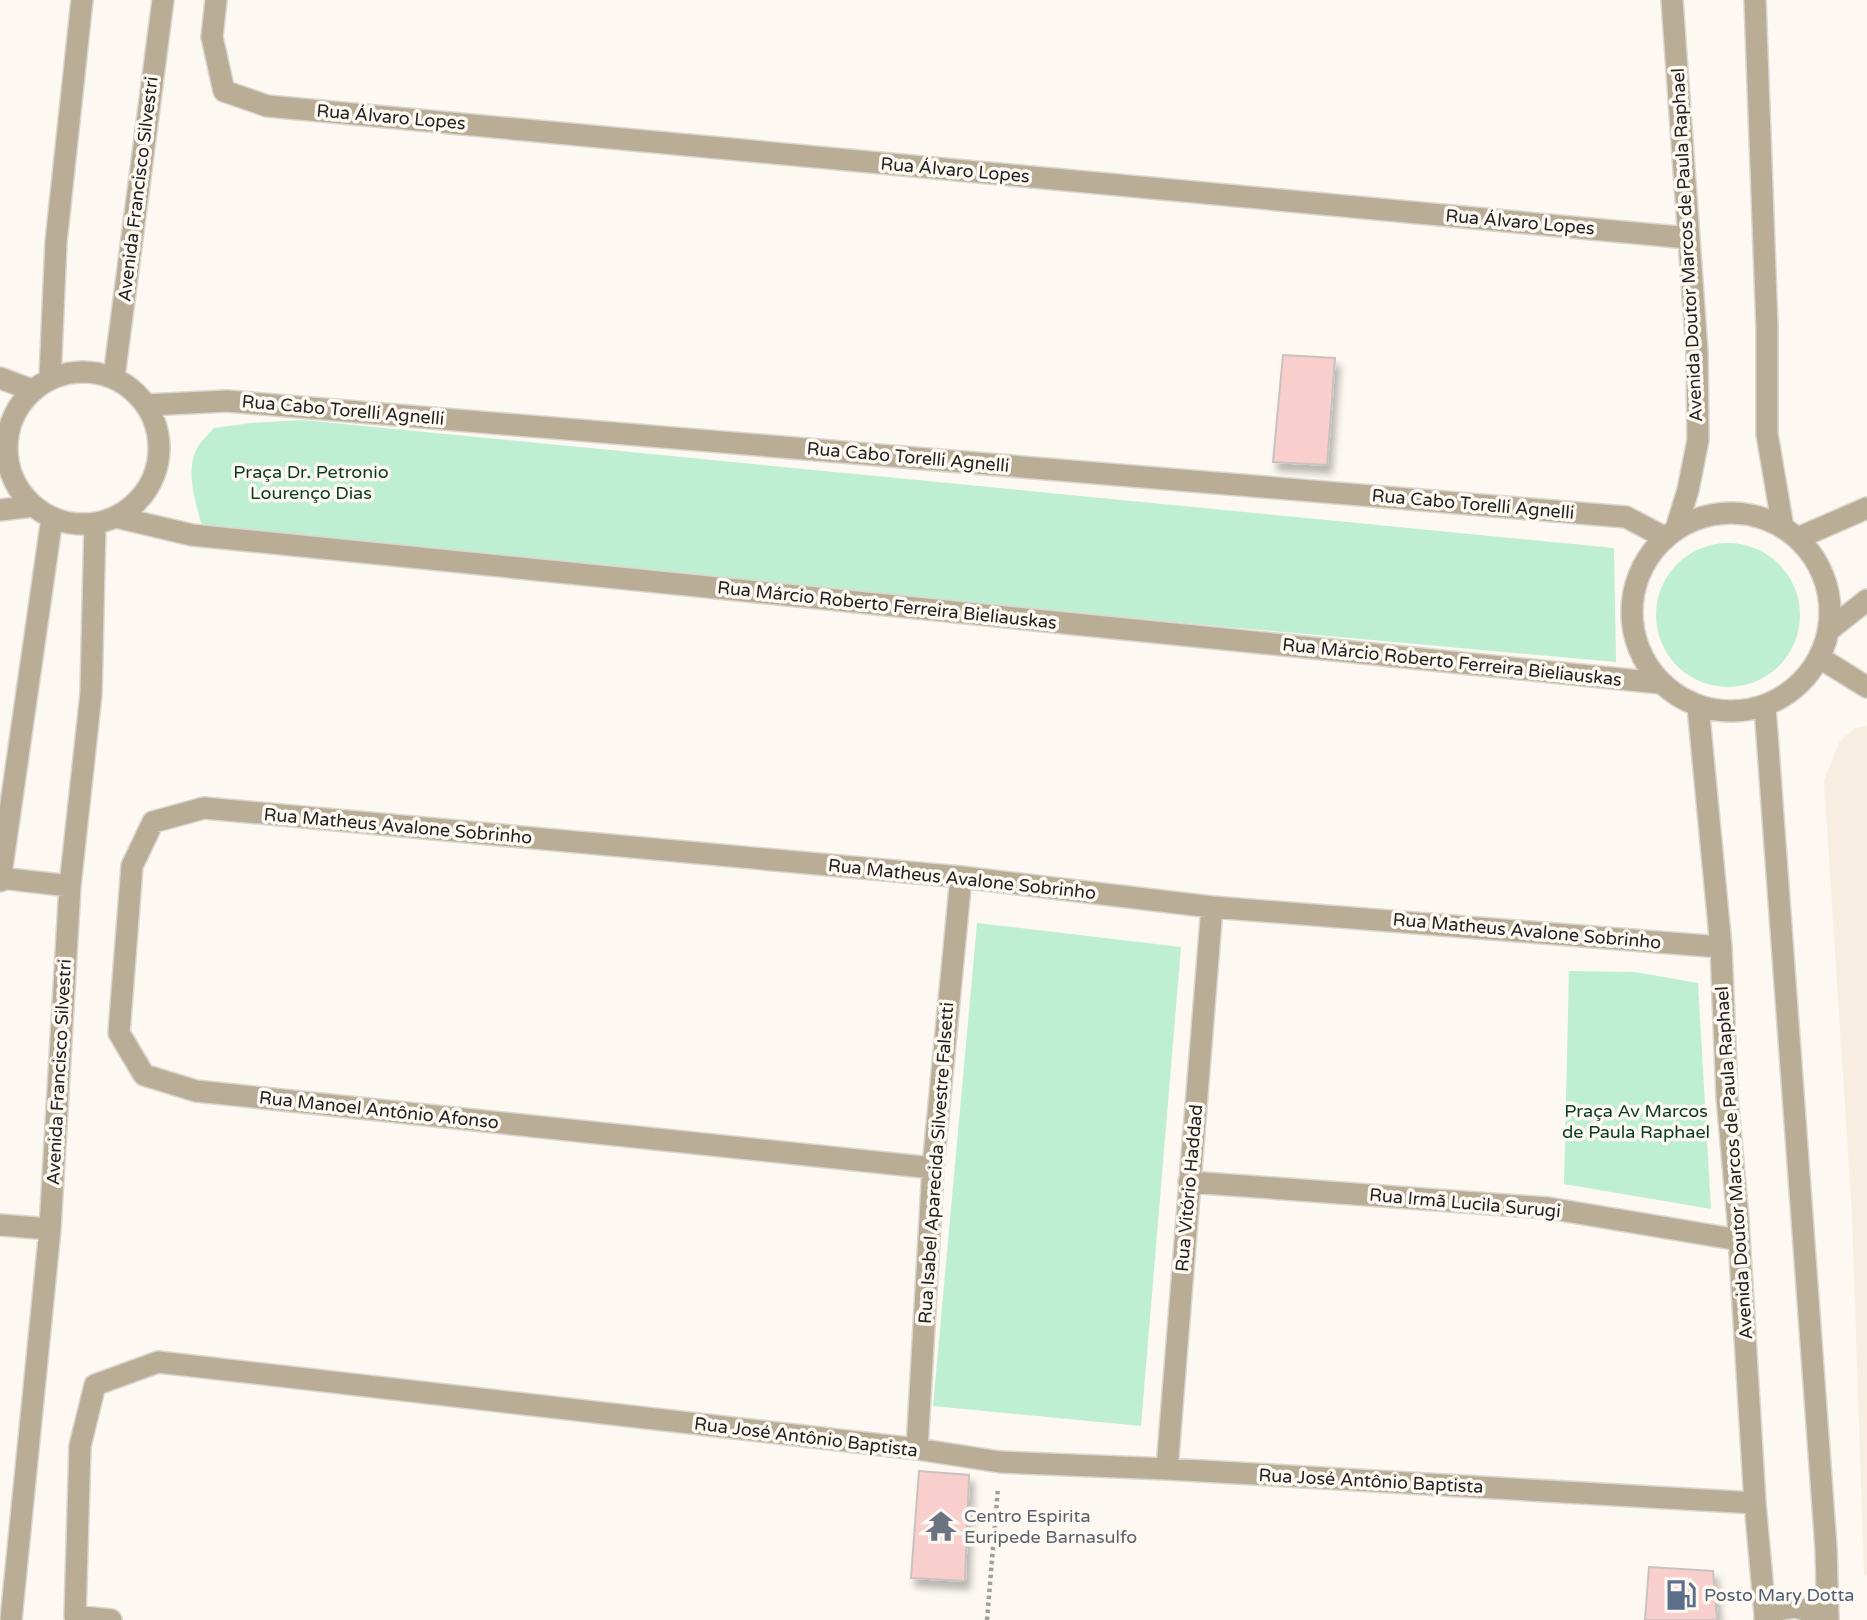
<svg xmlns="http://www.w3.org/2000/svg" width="1867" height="1620" viewBox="0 0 1867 1620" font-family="'Varela Round',sans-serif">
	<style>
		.built { fill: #f7ede0 }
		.green { fill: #bfefd2 }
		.building { fill: #f9cfcd; stroke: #cbc1c0; stroke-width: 2; filter: url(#shadow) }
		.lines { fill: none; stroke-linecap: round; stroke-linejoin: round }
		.minor-casing { stroke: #dad6d0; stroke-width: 24 }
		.path { stroke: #a39f9a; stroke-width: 4.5; stroke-dasharray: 3.5 3.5; stroke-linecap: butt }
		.minor { stroke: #baad95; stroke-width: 21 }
		.labels { text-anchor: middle; stroke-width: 7; stroke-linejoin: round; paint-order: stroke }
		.street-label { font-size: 18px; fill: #242320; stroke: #fdf8f1 }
		.park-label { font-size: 18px; fill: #083b24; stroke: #fdf8f1 }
		.worship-label { font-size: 18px; fill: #5b616d; stroke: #fdf8f1; text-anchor: start }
		.service-label { font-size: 18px; fill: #4e5e75; stroke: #fdf8f1; text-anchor: start }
	</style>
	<defs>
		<filter id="shadow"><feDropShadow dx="4.5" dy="8" stdDeviation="3.5" flood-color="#0004"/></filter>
	</defs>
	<rect width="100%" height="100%" fill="#fdf8f1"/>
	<!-- built -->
	<path class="built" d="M1867,726V1576L1864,1574L1852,1214L1824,780L1840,741L1855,728Z"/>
	<!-- green -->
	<path class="green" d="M302,420L1614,548L1616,662L230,537L201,523C195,499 184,468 199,445C203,439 209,434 214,428L251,423Z
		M1656 615a72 72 0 1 1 144 0a72 72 0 1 1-144 0Z
		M977,923L1181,947L1141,1426L933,1406Z
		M1569,971L1635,972L1698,983L1711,1209L1564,1184Z"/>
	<!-- building -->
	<path class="building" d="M1283,355L1335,358L1327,465L1273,462Z
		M919,1471L969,1475L965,1581L911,1578Z
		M1649,1567L1713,1571L1717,1620H1645Z"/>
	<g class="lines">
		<defs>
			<path id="minor" d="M216,0L212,37L224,91L267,106L1689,238
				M1672,0L1697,352L1698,440L1688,490L1676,529
				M1755,0L1767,328V434L1783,528
				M7 448a76 76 0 1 1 152 0a76 76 0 1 1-152 0Z
				M114,377L163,0
				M0,378L32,390
				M50,378L56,242L82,0
				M147,405L227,401L1626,517L1664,537
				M0,510L33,506
				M1632 612a99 99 0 1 1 198 0a99 99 0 1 1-198 0Z
				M116,517L192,535L1660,683
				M1798,538L1867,508
				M1829,630L1867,600
				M1820,658L1867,687
				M1698,706L1721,947L1727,1096L1738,1220L1755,1503L1765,1614V1620
				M1765,707L1826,1548L1828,1620
				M0,878L70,886
				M0,881L52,518
				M933,1168L196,1091L144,1075L119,1033L132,866L153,822L204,808L961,877L1212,907L1721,947
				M1189,1182L1548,1208L1739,1240
				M0,1225L50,1229
				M917,1449L933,1168L961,877
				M1167,1469L1212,907
				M1765,1614C1794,1605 1798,1604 1823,1620
				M11,1620L50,1229L70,886L91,694L95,523
				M111,1620L75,1616L80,1446L95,1385L158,1362L917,1449L1000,1462L1167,1469L1755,1503"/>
		</defs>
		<!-- minor casing -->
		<use href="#minor" class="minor-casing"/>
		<!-- path -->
		<path class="path" d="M987,1620L998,1488"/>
		<!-- minor -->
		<use href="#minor" class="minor"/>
	</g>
	<!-- icons -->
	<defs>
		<symbol id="temple-bare" viewBox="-9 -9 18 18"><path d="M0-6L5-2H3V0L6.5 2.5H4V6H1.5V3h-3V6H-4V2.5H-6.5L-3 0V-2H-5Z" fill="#6b7280" stroke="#fdf8f1" stroke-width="2.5" paint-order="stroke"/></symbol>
		<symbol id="fuel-bare" viewBox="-9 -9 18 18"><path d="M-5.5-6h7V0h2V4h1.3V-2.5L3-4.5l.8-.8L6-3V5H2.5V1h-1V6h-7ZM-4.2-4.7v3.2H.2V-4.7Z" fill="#5c6f8a" stroke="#fdf8f1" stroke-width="2.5" paint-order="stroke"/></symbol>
	</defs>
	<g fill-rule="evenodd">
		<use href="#temple-bare" x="919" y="1504" width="44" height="44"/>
		<use href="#fuel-bare" x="1659" y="1573" width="44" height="44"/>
	</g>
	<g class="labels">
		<!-- street labels -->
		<g class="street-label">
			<text transform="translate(391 117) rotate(5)" y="6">Rua Álvaro Lopes</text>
			<text transform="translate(955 170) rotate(5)" y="6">Rua Álvaro Lopes</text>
			<text transform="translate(138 189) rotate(-83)" y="6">Avenida Francisco Silvestri</text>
			<text transform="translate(1520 222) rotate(5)" y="6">Rua Álvaro Lopes</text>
			<text transform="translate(1687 245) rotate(-93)" y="6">Avenida Doutor Marcos de Paula Raphael</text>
			<text transform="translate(343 410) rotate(5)" y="6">Rua Cabo Torelli Agnelli</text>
			<text transform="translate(908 457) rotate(5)" y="6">Rua Cabo Torelli Agnelli</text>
			<text transform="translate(1473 504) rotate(5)" y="6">Rua Cabo Torelli Agnelli</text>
			<text transform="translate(887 605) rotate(6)" y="6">Rua Márcio Roberto Ferreira Bieliauskas</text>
			<text transform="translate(1452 662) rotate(6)" y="6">Rua Márcio Roberto Ferreira Bieliauskas</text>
			<text transform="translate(398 826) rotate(5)" y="6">Rua Matheus Avalone Sobrinho</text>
			<text transform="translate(962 879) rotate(6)" y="6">Rua Matheus Avalone Sobrinho</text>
			<text transform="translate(1527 931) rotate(5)" y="6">Rua Matheus Avalone Sobrinho</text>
			<text transform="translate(59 1072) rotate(-87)" y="6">Avenida Francisco Silvestri</text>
			<text transform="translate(379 1110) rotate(6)" y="6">Rua Manoel Antônio Afonso</text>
			<text transform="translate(936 1163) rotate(-86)" y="6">Rua Isabel Aparecida Silvestre Falsetti</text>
			<text transform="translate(1734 1163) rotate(-94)" y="6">Avenida Doutor Marcos de Paula Raphael</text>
			<text transform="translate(1189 1188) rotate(-85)" y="6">Rua Vitório Haddad</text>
			<text transform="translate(1465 1203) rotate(5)" y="6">Rua Irmã Lucila Surugi</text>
			<text transform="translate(806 1437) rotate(7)" y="6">Rua José Antônio Baptista</text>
			<text transform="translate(1371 1481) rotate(3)" y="6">Rua José Antônio Baptista</text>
		</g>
		<!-- park labels -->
		<g class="park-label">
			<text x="311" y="478">Praça Dr. Petronio<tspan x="311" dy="21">Lourenço Dias</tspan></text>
			<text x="1636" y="1117">Praça Av Marcos<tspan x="1636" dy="21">de Paula Raphael</tspan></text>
		</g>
		<!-- worship labels -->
		<g class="worship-label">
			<text x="964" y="1522">Centro Espirita<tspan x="964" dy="21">Euripede Barnasulfo</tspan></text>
		</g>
		<!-- service labels -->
		<g class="service-label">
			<text x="1704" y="1601">Posto Mary Dotta</text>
		</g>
	</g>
</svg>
